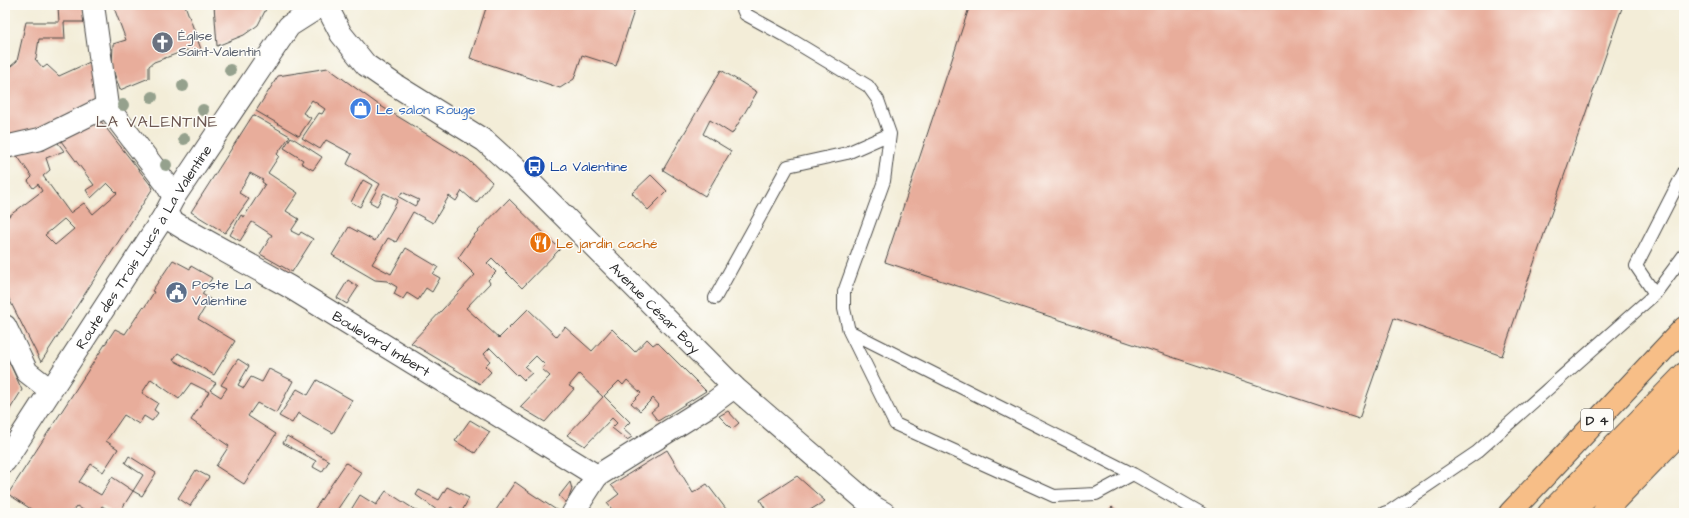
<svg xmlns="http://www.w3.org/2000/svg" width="1689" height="518" viewBox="0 0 1689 518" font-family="'Architects Daughter',sans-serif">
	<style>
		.building { fill: #e8ad9b; fill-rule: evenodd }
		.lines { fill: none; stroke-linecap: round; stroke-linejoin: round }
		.service-casing { stroke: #494845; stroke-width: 14 }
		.minor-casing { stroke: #494845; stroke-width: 24 }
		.tertiary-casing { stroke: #494845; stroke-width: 24 }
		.primary-casing { stroke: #494845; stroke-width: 24 }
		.service { stroke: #fff; stroke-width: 12 }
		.minor { stroke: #fff; stroke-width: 22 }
		.tertiary { stroke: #fff; stroke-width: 22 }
		.primary { stroke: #f7be87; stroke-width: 22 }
		.tree { fill: #95a18d }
		.labels { text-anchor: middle; stroke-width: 3; stroke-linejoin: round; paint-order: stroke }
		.shield { fill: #fdfcf7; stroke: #6a6a68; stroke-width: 1 }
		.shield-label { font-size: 13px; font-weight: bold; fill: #2b2b2b }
		.worship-label { font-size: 14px; fill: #5b616d; stroke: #fdfcf7; text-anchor: start }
		.shop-label { font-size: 14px; fill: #366cbe; stroke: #fdfcf7; text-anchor: start }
		.transit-label { font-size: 14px; fill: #164399; stroke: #fdfcf7; text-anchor: start }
		.food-label { font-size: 14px; fill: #c56008; stroke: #fdfcf7; text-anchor: start }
		.street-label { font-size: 14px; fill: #2b2b2b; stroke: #fdfcf7 }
		.service-label { font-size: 14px; fill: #4e5e75; stroke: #fdfcf7; text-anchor: start }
		.quarter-label { font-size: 16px; letter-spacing: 1px; fill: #6d5852; stroke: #fdfcf7 }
	</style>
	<rect width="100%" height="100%" fill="#fdfcf7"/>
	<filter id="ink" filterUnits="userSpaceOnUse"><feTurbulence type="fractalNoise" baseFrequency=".025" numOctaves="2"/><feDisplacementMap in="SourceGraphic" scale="8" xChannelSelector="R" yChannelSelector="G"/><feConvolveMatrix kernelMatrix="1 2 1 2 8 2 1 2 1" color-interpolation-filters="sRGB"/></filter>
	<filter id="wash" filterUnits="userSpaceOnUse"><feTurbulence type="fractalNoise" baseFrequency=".012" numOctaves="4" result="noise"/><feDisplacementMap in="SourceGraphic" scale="16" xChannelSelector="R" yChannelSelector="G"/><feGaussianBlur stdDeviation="0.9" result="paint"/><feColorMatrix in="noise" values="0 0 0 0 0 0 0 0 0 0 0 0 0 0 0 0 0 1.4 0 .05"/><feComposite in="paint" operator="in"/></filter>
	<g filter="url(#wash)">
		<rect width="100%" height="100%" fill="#f3edd8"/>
		<g id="blocks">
			<!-- building -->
			<path class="building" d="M83,5L86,22H64L65,39H39L36,58L35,59L43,68L47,65L59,76L92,61L96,102L11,140L5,136V71L17,61L26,22H59L58,6Z
				M113,5H185L202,52L196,56L187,50L154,62L149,66V78L120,90L112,67L113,44L126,40Z
				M214,5H268L258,25L244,35L217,46Z
				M487,5H636L616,66L582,55L574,79L560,88L470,58Z
				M970,5H1623L1502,356L1394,318L1359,419L885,262Z
				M328,68L379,105L469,160L492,182L476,203L462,191L456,201L449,196L433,223L413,212L396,242L388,238L372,264L391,274L406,248L438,267L433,274L440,278L432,292L426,288L418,300L407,293L403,299L394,294L397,287L387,281L375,280L332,255L349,227L375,241L398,200L384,193L377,206L370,202L380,184L347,164L352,154L326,140L320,149L302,138L319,113L322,114L325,109L312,100L303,113L311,118L299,136L256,111L278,76ZM402,192L419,200L415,206L399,197Z
				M721,70L757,92L732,134L710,120L703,134L731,151L705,196L663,170Z
				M253,115L290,136L277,154L279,156L268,173L298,193L286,211L299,219L291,231L299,235L301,232L313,239L292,272L260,254L272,235L252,222L240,241L230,235L241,215L244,217L265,184L262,182L263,180L250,173L239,193L249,199L225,233L191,212Z
				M99,119L153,188L41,362L5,291V219L42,191L38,184L33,188L28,181L32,177L16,154L55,139L64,151L46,158L50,170L43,176L70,213L84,203L93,214L117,193L107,183L91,198L86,190L94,185L58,137ZM64,219L74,229L55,245L45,235Z
				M291,137L322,157L313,170L301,163L303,160L284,148Z
				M651,175L667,191L648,210L632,193Z
				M363,180L372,185L360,207L351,202Z
				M509,199L560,249L522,288L492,258L487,263L496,272L488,280L490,283L466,308L499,338L528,309L557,337L565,327L592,351L612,329L635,352L647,339L653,345L657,342L706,391L658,421L651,412L659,405L653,398L640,411L631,403L641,393L627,380L623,385L619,381L604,396L630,422L623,429L632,437L627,440L612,428L617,423L612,418L585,446L567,435L603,397L579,374L569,386L574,389L545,422L520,407L550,376L542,369L545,365L536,356L525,367L532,373L524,380L518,374L517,375L490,348L484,354L490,361L485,366L491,372L480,384L411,343L475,275L458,258L474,235Z
				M173,260L190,269L191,266L212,278L202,294L210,299L198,319L235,341L214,375L178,353L173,360L216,383L210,390L221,397L227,388L221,385L238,359L249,366L238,385L244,388L251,377L262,382L269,369L293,381L276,413L257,403L248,416L276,434L244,484L216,466L229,446L191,420L209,392L191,383L179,399L151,379L142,393L158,403L154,410L158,413L152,421L144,416L139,424L124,415L106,441L118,449L103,472L91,464L79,482L101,495L112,477L133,491L143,475L125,463L129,456L156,473L142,496L133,491L119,513H113L102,506L97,513H88L77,506L72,513H37L8,494L115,329L125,334L143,307L144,308L154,292L152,291Z
				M348,280L358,287L347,304L337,298Z
				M5,353L22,390L5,417Z
				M317,380L352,400L333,433L298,413L292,423L279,416L297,389L308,395Z
				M728,411L739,423L732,429L719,416Z
				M470,420L490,432L475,453L455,441Z
				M287,436L329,461L322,472L313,467L316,461L283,443Z
				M667,450L693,493L707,484L729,513H666L665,511L661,513H615L607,503L619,494L611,485Z
				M346,463L362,473L335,513H312Z
				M196,470L209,477L190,506L178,498Z
				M797,476L825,501L805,513H768L760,500Z
				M515,482L529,492L561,513H494Z
				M570,482L572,489L567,503L559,496Z
				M447,487L469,498L461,513L451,507L446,513H441L416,495L419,490L439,500Z
				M386,491L420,513H349L360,495L376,505Z
				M1112,507L1119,513H1108L1107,512Z"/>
		</g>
	</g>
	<g filter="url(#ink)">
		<use href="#blocks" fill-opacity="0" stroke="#494845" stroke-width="1"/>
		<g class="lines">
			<defs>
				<path id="service" d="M741,5L745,14L785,36L868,86L878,100L890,134L884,181L844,292V309L849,331L1133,474L1201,513
					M1655,294L1636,266L1684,172
					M715,298L788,166L847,153L890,134
					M849,331L895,424L1054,496L1096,494L1133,474
					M1384,513L1390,511L1477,452L1655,294L1684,255"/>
				<g id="minor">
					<path d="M93,5L107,106L165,182L174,197"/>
					<path d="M5,147L40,139L107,106"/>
					<path id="s1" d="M164,216L185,229L288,286L597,476"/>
					<path d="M5,326L27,372L50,390"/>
					<path d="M573,513L597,476L710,405L734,387"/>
				</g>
				<g id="tertiary">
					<path id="s2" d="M326,5L341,34L366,65L395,85L485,141L526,178L734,387L872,506L884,513"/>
					<path id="s3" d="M5,461L164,216L174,197L289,26L322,5"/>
				</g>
				<path id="primary" d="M1510,513L1684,328
					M1549,513L1684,374
					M1572,513L1684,399
					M1603,513L1684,429"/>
			</defs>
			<!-- service casing -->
			<use href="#service" class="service-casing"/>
			<!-- minor casing -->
			<use href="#minor" class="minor-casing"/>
			<!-- tertiary casing -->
			<use href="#tertiary" class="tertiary-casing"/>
			<!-- primary casing -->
			<use href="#primary" class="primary-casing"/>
			<!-- service -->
			<use href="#service" class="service"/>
			<!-- minor -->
			<use href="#minor" class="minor"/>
			<!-- tertiary -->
			<use href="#tertiary" class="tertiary"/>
			<!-- primary -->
			<use href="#primary" class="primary"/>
		</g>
		<!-- trees -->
		<g class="tree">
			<circle cx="230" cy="70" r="6"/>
			<circle cx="183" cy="86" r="6"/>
			<circle cx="152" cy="97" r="6"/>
			<circle cx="123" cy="105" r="6"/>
			<circle cx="203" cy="110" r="6"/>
			<circle cx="184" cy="139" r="6"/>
			<circle cx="166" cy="165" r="6"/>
		</g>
	</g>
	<!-- icons -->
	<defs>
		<symbol id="church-disc" viewBox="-11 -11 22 22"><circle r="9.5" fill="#6b7280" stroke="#fdfcf7"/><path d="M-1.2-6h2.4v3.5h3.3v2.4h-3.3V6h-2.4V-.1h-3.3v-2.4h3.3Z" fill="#fff"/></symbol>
		<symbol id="shop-disc" viewBox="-11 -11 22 22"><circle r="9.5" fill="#3f7fe0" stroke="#fdfcf7"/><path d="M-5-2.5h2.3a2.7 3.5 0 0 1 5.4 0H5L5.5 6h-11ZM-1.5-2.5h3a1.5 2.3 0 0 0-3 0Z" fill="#fff"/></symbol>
		<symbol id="bus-disc" viewBox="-11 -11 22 22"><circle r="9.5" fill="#1a4fb4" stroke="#fdfcf7"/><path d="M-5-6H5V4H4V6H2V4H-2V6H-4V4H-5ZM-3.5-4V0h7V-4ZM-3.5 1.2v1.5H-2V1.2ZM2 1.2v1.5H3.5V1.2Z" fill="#fff"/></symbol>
		<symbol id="restaurant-disc" viewBox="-11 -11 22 22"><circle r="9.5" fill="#e8710a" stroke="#fdfcf7"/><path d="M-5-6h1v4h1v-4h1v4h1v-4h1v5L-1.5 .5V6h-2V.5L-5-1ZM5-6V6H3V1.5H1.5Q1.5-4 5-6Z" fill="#fff"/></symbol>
		<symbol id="civic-disc" viewBox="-11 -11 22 22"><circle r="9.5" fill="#5c6f8a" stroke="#fdfcf7"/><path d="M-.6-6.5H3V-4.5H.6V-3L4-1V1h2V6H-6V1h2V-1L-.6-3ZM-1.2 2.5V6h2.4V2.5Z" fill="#fff"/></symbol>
	</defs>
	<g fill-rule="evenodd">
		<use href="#church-disc" x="150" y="30" width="25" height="25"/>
		<use href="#shop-disc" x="348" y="96" width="25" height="25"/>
		<use href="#bus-disc" x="522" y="154" width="25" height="25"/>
		<use href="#restaurant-disc" x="528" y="230" width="25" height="25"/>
		<use href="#civic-disc" x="164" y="280" width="25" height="25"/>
	</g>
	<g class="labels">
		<!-- shield labels -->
		<rect class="shield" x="1581" y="409" width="32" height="22" rx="3"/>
		<g class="shield-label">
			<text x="1597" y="425">D 4</text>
		</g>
		<!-- worship labels -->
		<g class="worship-label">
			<text x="178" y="40">Église<tspan x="178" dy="16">Saint-Valentin</tspan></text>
		</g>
		<!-- shop labels -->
		<g class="shop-label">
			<text x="376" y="114">Le salon Rouge</text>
		</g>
		<!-- transit labels -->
		<g class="transit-label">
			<text x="550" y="171">La Valentine</text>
		</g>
		<!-- food labels -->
		<g class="food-label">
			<text x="556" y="248">Le jardin caché</text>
		</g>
		<!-- street labels -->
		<g class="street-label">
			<text dy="5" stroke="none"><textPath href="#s3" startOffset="255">Route des Trois Lucs à La Valentine</textPath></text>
			<text dy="5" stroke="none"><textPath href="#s2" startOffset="452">Avenue César Boy</textPath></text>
			<text dy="5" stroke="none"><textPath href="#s1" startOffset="252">Boulevard Imbert</textPath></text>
		</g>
		<!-- service labels -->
		<g class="service-label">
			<text x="192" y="289">Poste La<tspan x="192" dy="16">Valentine</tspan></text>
		</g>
		<!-- quarter labels -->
		<g class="quarter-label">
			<text x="157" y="127">LA VALENTINE</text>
		</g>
	</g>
	<!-- margin -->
	<rect width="1689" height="518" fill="none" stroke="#fdfcf7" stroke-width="20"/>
</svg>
